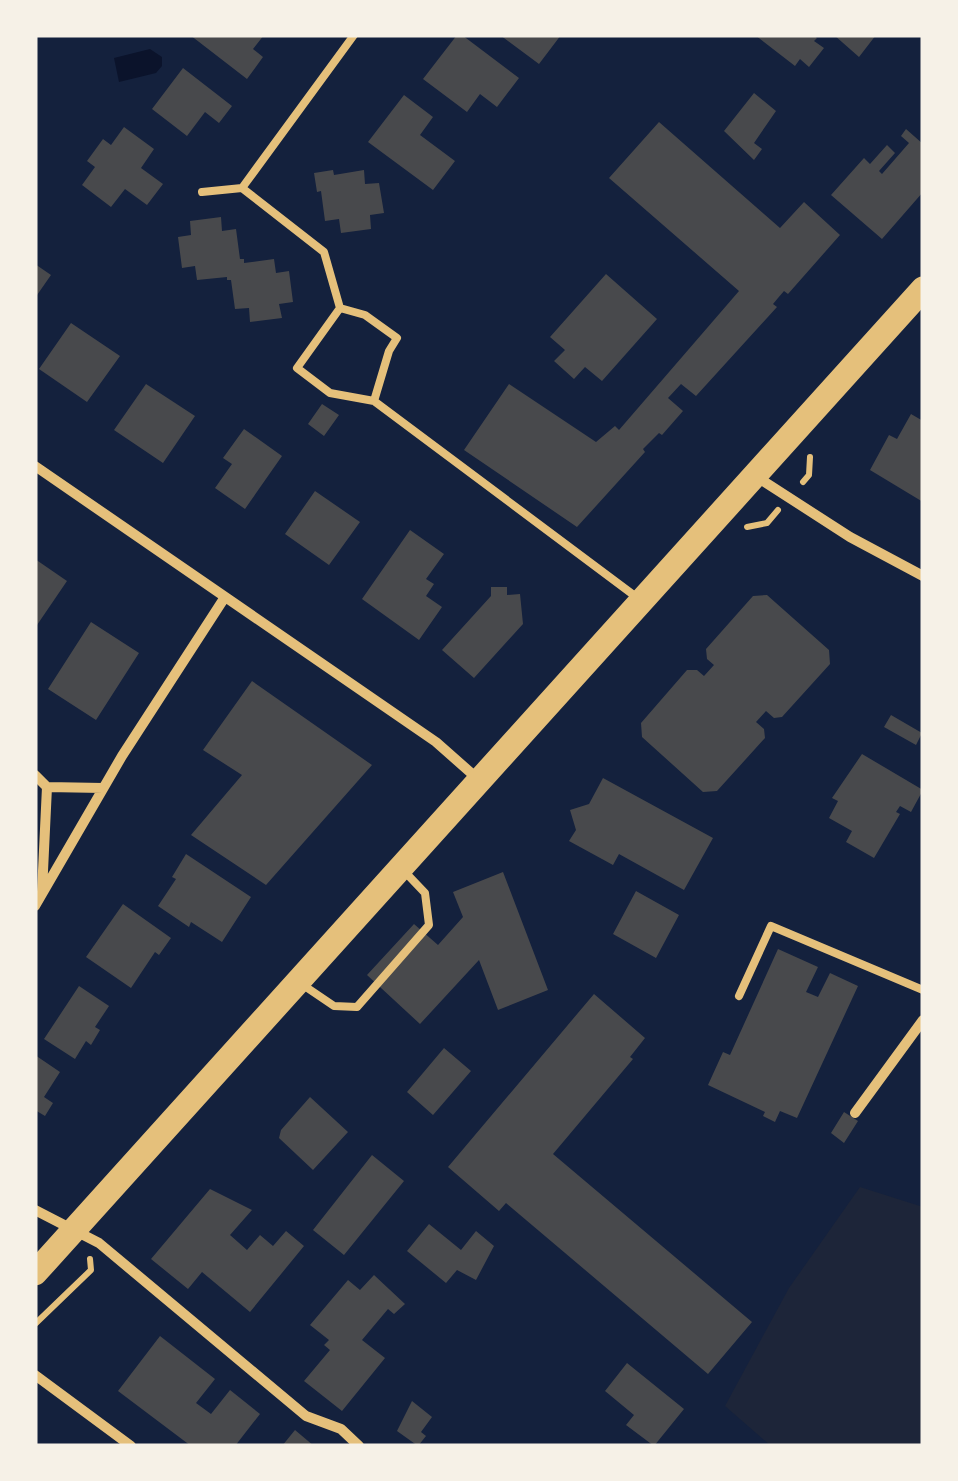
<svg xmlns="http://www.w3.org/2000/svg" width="958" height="1481" viewBox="0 0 958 1481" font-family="'Noto Sans',sans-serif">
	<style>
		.green { fill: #1d2539 }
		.water { fill: #0b132b }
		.building { fill: #48494c }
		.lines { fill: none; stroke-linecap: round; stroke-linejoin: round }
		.path { stroke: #e5c07b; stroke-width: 6 }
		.service { stroke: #e5c07b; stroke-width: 8 }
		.minor { stroke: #e5c07b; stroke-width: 10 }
		.primary { stroke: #e5c07b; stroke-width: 25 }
	</style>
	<rect width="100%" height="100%" fill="#14213d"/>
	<!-- green -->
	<path class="green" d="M860,1187L923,1207V1446H771L725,1406L789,1288Z"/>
	<!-- water -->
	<path class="water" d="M150,49L162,57V66L156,73L119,82L114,58Z"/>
	<!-- building -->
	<path class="building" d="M190,35H264L253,49L263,57L247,79Z
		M457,35H462L519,78L497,107L480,94L467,112L423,79Z
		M500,35H561L539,64Z
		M755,35H813L817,38L814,41L824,48L809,67L800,59L795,66Z
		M834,35H876L859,57Z
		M183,68L232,106L219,123L205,112L187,136L152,109Z
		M754,93L776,111L754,143L762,149L754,160L724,131Z
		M404,95L433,117L420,135L455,161L433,190L368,142Z
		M659,122L780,228L804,202L840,235L788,294L784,291L778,298L773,304L777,307L696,396L681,384L668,398L683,411L662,435L659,433L643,449L645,452L577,527L464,450L509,384L596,442L615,426L619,430L739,291L609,178Z
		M124,127L154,149L141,168L163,184L147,205L125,189L111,207L82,185L95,167L87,161L103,139L111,145Z
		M906,129L923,144V192L882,239L831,195L864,158L870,164L887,145L895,153L879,171L882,174L909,143L901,136Z
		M333,170L334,175L364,170L365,184L379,183L384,213L370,215L371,229L341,233L339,219L325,221L321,191L317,192L314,173Z
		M221,217L222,231L236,229L240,259H244V263L274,259L276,273L289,271L293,302L279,304L282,318L250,322L249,308L235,309L231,280H227V277L197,280L195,266L182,268L178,237L191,235L190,221Z
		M35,264L51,275L35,298Z
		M606,274L657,319L602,381L585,367L574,379L554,361L565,350L550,337Z
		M71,323L120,356L87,402L39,369Z
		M146,384L195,416L163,463L114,430Z
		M322,404L339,415L324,436L308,424Z
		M911,414L923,421V502L870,470L889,435L897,439Z
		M244,429L282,456L245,509L215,488L232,464L223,458Z
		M315,491L360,522L329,565L285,534Z
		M410,530L444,554L426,579L434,584L426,596L442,607L419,640L362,599Z
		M35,559L67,581L35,628Z
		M491,587H507V595L520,594L523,624L474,678L442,650L491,596Z
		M767,595L829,650L830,664L782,717L774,718L766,711L756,722L764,729L765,738L717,791L703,792L642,737L641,723L687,670H697L704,676L714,665L707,659L706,649L753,596Z
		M91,622L139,653L96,720L48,689Z
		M252,681L372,765L266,885L191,835L242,775L203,750Z
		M891,715L922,733L916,745L884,727Z
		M862,754L923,790L911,812L900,806L896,812L900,814L874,858L846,842L852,831L829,818L838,801L832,798Z
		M603,778L713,838L684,890L619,854L613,865L569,841L576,830L570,810L589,804Z
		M186,854L251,897L222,942L191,922L189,927L158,906L176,879L172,877Z
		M503,872L548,990L498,1010L479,960L420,1024L367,975L414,924L438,945L463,917L453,892Z
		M636,891L679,915L656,958L613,934Z
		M123,904L171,938L159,955L155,952L131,988L86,957Z
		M778,949L818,967L806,992L818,997L830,973L858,986L797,1118L780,1111L775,1122L763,1116L765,1112L708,1085L723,1052L730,1055Z
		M79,986L109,1006L95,1027L100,1030L91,1045L86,1041L75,1059L44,1039Z
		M594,994L645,1038L630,1057L633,1059L553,1154L752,1322L708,1374L506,1203L499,1211L448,1167Z
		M444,1048L471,1071L433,1115L407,1092Z
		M35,1055L60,1072L44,1097L53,1103L45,1116L35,1110Z
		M310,1097L348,1132L313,1170L279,1138L281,1130Z
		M844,1112L858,1121L844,1143L831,1133Z
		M372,1155L404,1181L344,1255L313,1230Z
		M210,1189L252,1210L230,1235L247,1250L260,1235L273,1246L286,1231L304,1246L250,1312L202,1272L188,1289L151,1259Z
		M429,1224L461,1250L476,1231L494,1246L476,1280L457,1270L446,1283L407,1251Z
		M374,1275L405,1304L394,1314L388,1309L362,1340L385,1358L342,1411L304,1381L330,1350L324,1345L329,1340L310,1325L348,1280L360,1290Z
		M160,1336L215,1379L196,1403L211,1414L230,1390L260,1414L235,1446H191L118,1391Z
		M627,1363L684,1409L654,1446L626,1425L634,1415L605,1391Z
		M412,1401L432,1417L421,1432L426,1436L418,1446L397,1431Z
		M295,1430L314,1446H282Z"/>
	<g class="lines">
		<!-- path -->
		<path class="path" d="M803,482L809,475L810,457
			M747,527L767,523L778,510
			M35,1324L91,1270L90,1259"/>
		<!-- service -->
		<path class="service" d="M242,188L354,35
			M202,192L242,188L324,252L340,308
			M374,401L389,351L397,338L365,315L340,308L297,368L330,393L374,401L639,599
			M303,985L334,1006L357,1007L429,925L425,893L405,872
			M739,996L771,926L923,990"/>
		<!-- minor -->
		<path class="minor" d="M35,466L436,742L479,780
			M757,477L850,537L923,576
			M35,775L47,787L103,788
			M42,892L47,787
			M35,906L122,756L225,597
			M855,1113L923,1020
			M35,1210L99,1243L306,1416L341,1429L359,1446
			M35,1375L131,1446"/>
		<!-- primary -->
		<path class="primary" d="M35,1273L923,289"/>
	</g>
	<!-- border -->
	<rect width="958" height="1481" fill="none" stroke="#f6f1e7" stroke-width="75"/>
</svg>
